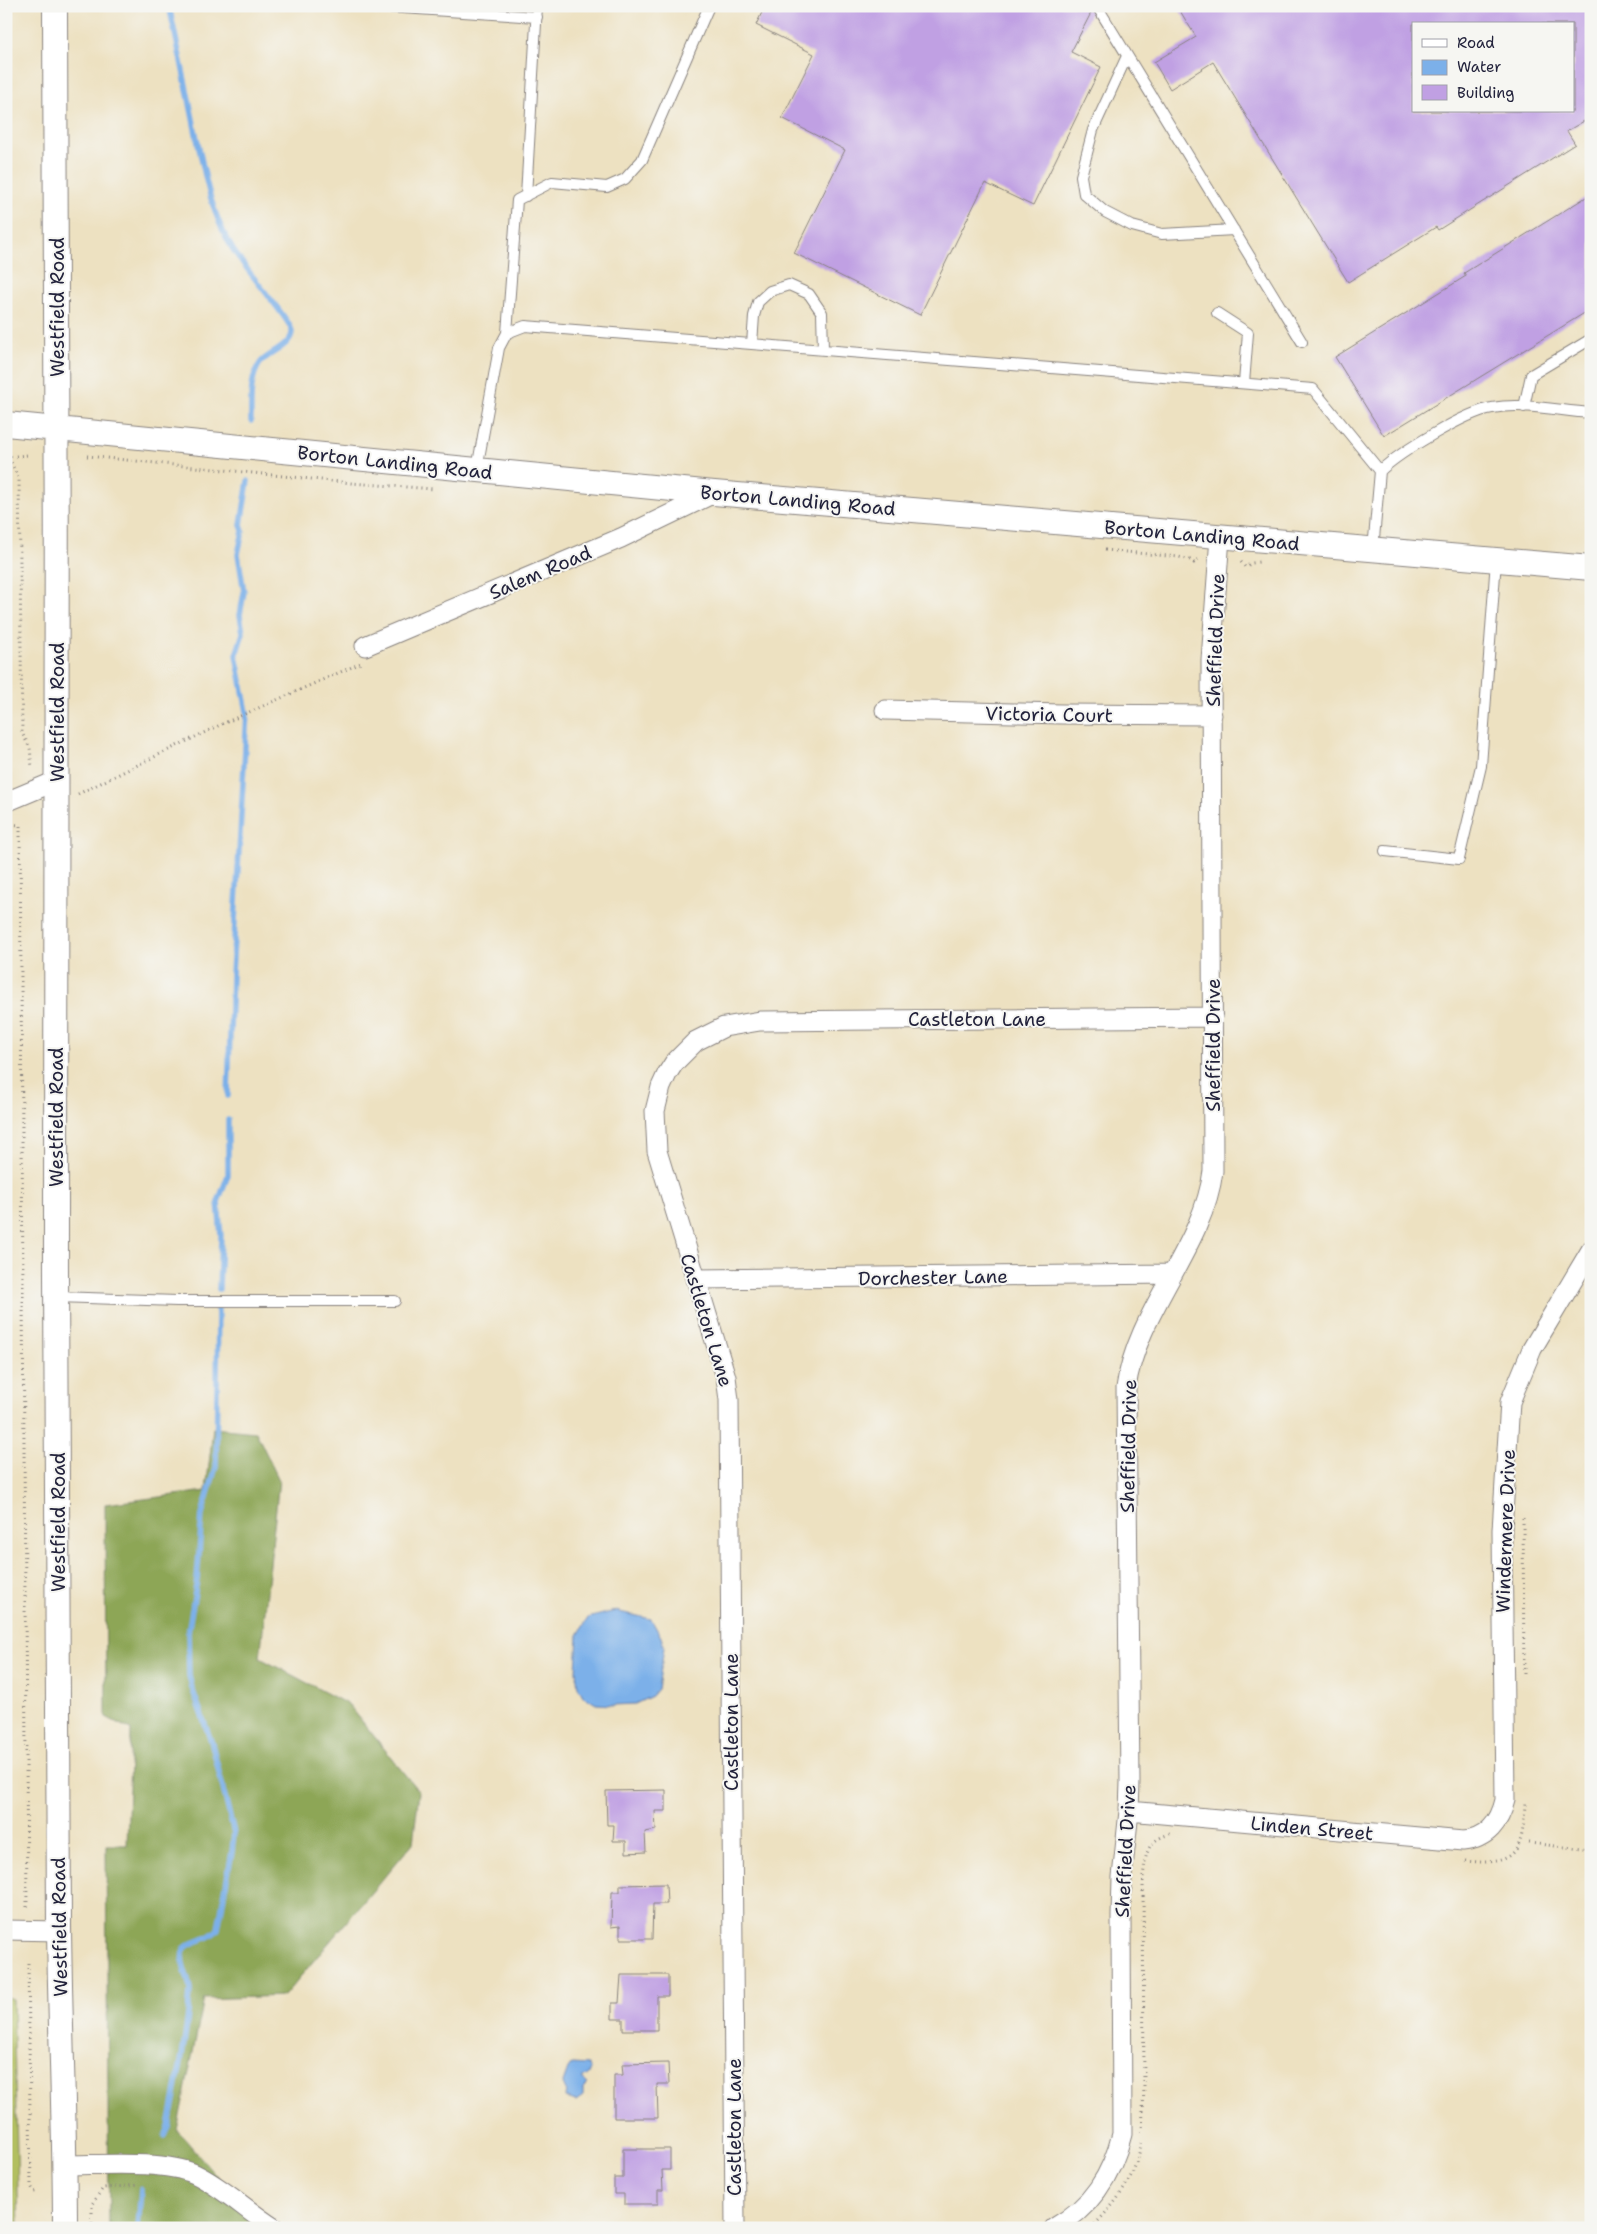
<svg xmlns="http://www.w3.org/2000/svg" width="1597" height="2234" viewBox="0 0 1597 2234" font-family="'Shantell Sans',sans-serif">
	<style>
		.green { fill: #b2bf61; stroke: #6a704e }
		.forest { fill: #8da657; stroke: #586449 }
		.water { fill: #7cb0e9; stroke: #4f6992 }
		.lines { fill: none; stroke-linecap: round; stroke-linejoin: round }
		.stream { stroke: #7cb0e9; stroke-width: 5.5 }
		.building { fill: #c0a0e3; fill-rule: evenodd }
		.service-casing { stroke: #88827e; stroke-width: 12 }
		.minor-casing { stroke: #88827e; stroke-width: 21 }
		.tertiary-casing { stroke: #88827e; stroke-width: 26 }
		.path { stroke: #88827e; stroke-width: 3; stroke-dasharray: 1 4; stroke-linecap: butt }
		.service { stroke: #fff; stroke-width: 10 }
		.minor { stroke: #fff; stroke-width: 19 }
		.tertiary { stroke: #fff; stroke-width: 24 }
		.labels { text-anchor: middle; stroke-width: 4; stroke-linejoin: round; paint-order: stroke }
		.street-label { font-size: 19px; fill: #22223b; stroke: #f6f6f2 }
	</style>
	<rect width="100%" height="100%" fill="#f6f6f2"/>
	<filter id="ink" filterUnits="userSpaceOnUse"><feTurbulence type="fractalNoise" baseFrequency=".02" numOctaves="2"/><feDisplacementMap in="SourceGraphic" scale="10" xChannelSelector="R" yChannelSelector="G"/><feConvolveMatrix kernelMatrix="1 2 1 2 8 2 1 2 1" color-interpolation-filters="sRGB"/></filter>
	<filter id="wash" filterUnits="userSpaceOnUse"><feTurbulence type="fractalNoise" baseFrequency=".0096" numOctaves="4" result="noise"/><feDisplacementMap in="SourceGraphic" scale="20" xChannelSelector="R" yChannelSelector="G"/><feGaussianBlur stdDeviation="1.12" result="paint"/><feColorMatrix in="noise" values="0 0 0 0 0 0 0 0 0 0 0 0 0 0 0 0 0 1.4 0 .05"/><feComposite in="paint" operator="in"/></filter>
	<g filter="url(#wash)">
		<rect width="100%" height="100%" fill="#ede1c1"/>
		<!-- green -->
		<path class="green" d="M6,1997L13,1999L19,2228H6Z"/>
		<!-- forest -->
		<path class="forest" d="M213,1428L256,1432L279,1480L260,1658L349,1705L419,1792L413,1843L284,1996L204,1999L177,2130L262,2228H109L106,1845H127L131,1730L106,1717L105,1504L206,1491Z"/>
		<!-- water -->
		<path class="water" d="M615,1611L651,1619L661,1637L664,1647L658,1689L652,1696L635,1704L613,1705L596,1704L583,1696L578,1687L576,1671L578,1635L588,1618Z
			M572,2064L588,2065L591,2070L589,2074L582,2079L588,2084L583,2089V2096L576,2101L565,2098L566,2090L563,2083L568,2069Z"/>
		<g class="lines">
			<!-- stream -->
			<path class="stream" d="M169,6C178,47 187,88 195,129C204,170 210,212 232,248C241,264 291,321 292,331C293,345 269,353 261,362C249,377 251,403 251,421
				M228,1096L232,974L247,712L236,655L243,633L240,615L244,592L238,554L243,531L241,525L248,481
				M219,1289L221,1236L218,1202L228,1175V1120
				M165,2136L169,2127C177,2082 187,2037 190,1991C190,1978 178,1962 184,1950C188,1941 209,1941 218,1929L232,1852L234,1833L212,1744L192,1688L189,1676L188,1633L197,1580L202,1514L216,1467L218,1307
				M138,2228L141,2189"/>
		</g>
		<g id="blocks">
			<!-- building -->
			<path class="building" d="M765,6H1083L1092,11L1071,52L1101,67L1033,206L985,183L920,315L794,253L845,150L782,118L814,54L756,25Z
				M1177,6H1591V117L1567,131L1575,144L1438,230L1436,227L1348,282L1213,62L1170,89L1154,62L1196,37ZM1413,24H1573V111H1413Z
				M1591,194V309L1384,436L1335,357L1466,276L1464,273Z
				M666,1790V1811H655L656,1830L645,1832L646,1852L626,1853V1841H613L614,1825H607L606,1791Z
				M666,1884L667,1904H653L652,1939H620V1926L611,1927L612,1892H620V1885Z
				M621,1975H668V1996H657V2030H623V2019H612V2003H619Z
				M668,2063L669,2084H657L658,2118H614V2075H623L622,2064Z
				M623,2149H670V2170H662L663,2190H658V2204H624V2194H614V2178H623Z"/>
		</g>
	</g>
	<g filter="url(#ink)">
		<use href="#blocks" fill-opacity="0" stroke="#88827e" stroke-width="1"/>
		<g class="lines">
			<defs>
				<path id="service" d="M371,6L537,17
					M1097,6L1302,342
					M1127,56L1093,130L1081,176L1084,194L1105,212L1132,226L1162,234L1234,230
					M526,196L537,6
					M1217,313L1248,333L1244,383
					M507,333L517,200L552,182L607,187L625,179L642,160L709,6
					M752,344L754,316L758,302L770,291L789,285L809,294L822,313L823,349
					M1524,407L1531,375L1591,339
					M477,469L499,348L507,333L525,326L1313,389L1380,471
					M1373,550L1380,471C1400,452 1466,412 1492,408C1524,402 1559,411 1591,413
					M1385,851L1459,859L1481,766L1496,560
					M57,1297L177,1301H395"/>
				<path id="minor" d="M365,646L621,538L714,493
					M885,710L1062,714L1212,715
					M6,802L56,781
					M695,1279L1172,1274
					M1129,1811L1463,1841C1487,1839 1500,1822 1505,1800L1502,1530L1510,1402L1532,1349L1591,1250
					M6,1930L59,1931
					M65,2165C102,2165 162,2160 195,2174C224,2188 247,2211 274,2228
					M735,2228L729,1400L726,1377L657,1151L655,1111L661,1087L667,1074L674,1063L696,1041L724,1027L760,1021L1213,1017
					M1054,2228C1092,2207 1112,2175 1122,2134L1121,1916L1122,1877L1129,1811L1130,1782L1126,1388C1136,1312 1204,1246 1213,1171L1211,660L1220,537"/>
				<path id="tertiary" d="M55,6C60,646 52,1286 59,1926C60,2027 65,2127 65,2228
					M6,424L714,493L1591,568"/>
			</defs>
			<!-- service casing -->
			<use href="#service" class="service-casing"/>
			<!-- minor casing -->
			<use href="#minor" class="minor-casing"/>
			<!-- tertiary casing -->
			<use href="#tertiary" class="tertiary-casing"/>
			<!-- path -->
			<path class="path" d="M87,456L351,483L434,489
				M6,457L28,455
				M9,458L19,479L22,733L30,748L32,767
				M1105,550L1179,557L1190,560L1194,563L1198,559
				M1241,562L1245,567L1252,563L1259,562
				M78,794L222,724L361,663
				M6,824L20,825L27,1909
				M1523,1518L1524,1676
				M1529,1843L1591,1850
				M1465,1861C1517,1866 1523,1852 1525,1803
				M28,1963L31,2186L34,2192L39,2191
				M1142,2132L1144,2088L1143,1877C1146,1855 1145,1841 1170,1834
				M92,2228V2204L103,2188L139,2185
				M1091,2228C1116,2204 1136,2177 1141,2143"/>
			<!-- service -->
			<use href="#service" class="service"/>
			<!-- minor -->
			<use href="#minor" class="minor"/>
			<!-- tertiary -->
			<use href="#tertiary" class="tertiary"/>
		</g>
	</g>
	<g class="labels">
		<!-- street labels -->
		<g class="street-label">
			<text transform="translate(57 307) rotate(-90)" y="7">Westfield Road</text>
			<text transform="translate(395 462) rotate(6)" y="7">Borton Landing Road</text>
			<text transform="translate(798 500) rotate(5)" y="7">Borton Landing Road</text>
			<text transform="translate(1202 535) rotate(5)" y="7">Borton Landing Road</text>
			<text transform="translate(540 572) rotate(-23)" y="7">Salem Road</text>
			<text transform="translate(1215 640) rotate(-88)" y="7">Sheffield Drive</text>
			<text transform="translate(57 712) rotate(-90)" y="7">Westfield Road</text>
			<text transform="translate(1049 714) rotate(1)" y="7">Victoria Court</text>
			<text x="977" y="1026">Castleton Lane</text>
			<text transform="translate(1213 1045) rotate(-90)" y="7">Sheffield Drive</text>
			<text transform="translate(56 1117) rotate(-90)" y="7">Westfield Road</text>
			<text transform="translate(933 1277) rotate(-1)" y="7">Dorchester Lane</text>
			<text transform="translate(707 1320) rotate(73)" y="7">Castleton Lane</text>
			<text transform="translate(1128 1446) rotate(-89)" y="7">Sheffield Drive</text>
			<text transform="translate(58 1522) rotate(-90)" y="7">Westfield Road</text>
			<text transform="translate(1505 1531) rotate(-88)" y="7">Windermere Drive</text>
			<text transform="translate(731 1722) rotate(-90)" y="7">Castleton Lane</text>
			<text transform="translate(1312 1828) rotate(5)" y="7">Linden Street</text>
			<text transform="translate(1125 1851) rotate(-87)" y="7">Sheffield Drive</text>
			<text transform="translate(59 1927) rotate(-91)" y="7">Westfield Road</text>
			<text transform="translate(734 2127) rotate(-90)" y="7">Castleton Lane</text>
		</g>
	</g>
	<!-- margin -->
	<rect width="1597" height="2234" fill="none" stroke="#f6f6f2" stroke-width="25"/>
	<!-- legend -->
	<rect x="1412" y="22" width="162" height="90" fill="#f6f6f2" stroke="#a1a1a9"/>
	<rect x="1422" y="39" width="25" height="8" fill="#ffffff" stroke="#a1a1a9"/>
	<text x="1457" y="48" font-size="15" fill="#22223b">Road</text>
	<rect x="1422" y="60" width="25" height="15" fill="#7cb0e9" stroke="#a1a1a9"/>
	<text x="1457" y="72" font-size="15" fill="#22223b">Water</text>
	<rect x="1422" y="85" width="25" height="15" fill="#c0a0e3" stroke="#a1a1a9"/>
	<text x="1457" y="98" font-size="15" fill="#22223b">Building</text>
</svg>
